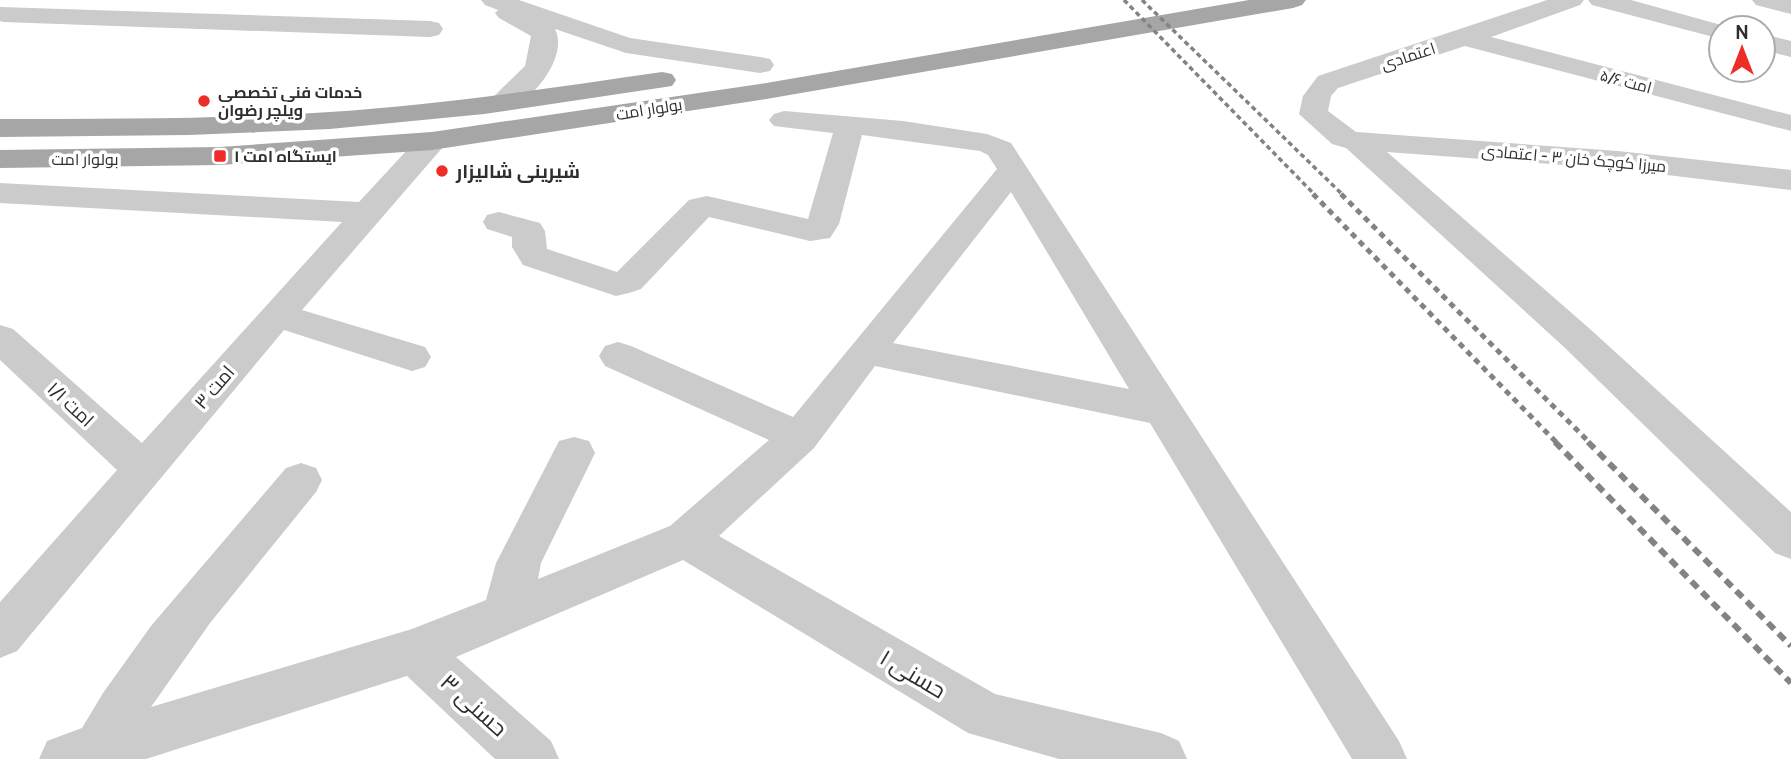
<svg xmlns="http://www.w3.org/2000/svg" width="1791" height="759" viewBox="0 0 1791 759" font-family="Cabin,Cairo,sans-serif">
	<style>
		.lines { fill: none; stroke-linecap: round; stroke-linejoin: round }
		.minor { fill: #cbcbcb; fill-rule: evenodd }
		.major { fill: #a6a6a6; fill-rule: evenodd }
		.rail-far2 { stroke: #838383; stroke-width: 3.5; stroke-dasharray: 5 3.5; stroke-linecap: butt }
		.rail-far1 { stroke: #838383; stroke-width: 5; stroke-dasharray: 6 5; stroke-linecap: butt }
		.rail { stroke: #838383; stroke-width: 6; stroke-dasharray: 9 6; stroke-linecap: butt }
		.poi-dot { fill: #ed2e28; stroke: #fff; stroke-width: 2.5 }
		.labels { text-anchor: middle; stroke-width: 7; stroke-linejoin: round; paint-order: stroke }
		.far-street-label { font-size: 16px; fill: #2e2e2e; stroke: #fff }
		.far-poi-label { font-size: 16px; font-weight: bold; fill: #2e2e2e; stroke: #fff; text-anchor: start }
		.poi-label { font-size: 19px; font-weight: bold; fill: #2e2e2e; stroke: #fff; text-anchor: start }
		.street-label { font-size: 19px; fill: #2e2e2e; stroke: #fff }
		.near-street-label { font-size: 23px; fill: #2e2e2e; stroke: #fff }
	</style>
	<rect width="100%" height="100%" fill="#fff"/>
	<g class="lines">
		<!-- minor -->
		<path class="minor" d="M481,0H519L630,38L760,57L770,59L774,65L770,71L760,73L626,53L555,29C571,60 521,118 490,110L486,104L525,66L531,36L499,18L495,13L498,10L485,5Z
			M1547,0H1584L1580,5L1491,37L1791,115V131L1465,46L1338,88L1331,96L1328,111L1356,132L1618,151L1791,170V190L1618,169L1387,152L1590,329L1791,512V559L1775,553L1564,347L1346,148L1332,144L1299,114L1303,96L1318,76Z
			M1588,0H1631L1732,28H1721V39L1592,5Z
			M1752,0H1791V14L1756,5Z
			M0,7L430,21L439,23L443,29L439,35L430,37L3,22L0,21Z
			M1763,34L1791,41V57L1763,50Z
			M784,111L903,121L987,134L1011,143L1399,741L1407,759H1352L1150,423L875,366L814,448L719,536L995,694L1161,733L1179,741L1187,759H1059L968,733L683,560L456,657L551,741L559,759H495L407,676L146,759H39L47,741L82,728L103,693L151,626L286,468L301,463L316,468L322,480L316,492L210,623L151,707L412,629L486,600L496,563L559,441L574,437L589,441L595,453L541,563L538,579L670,526L769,440L605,366L599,356L605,346L618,342L631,346L793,417L997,169L988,155L980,151L862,135L839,224L830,238L810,241L709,217L641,289L629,293L616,296L523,265L512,247V237L487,229L483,222L487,215L499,212L540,223L545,231L547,249L617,272L689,200L707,196L808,219L833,133L774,126L769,120L774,114ZM1011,192L1129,389L893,343Z
			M432,132L443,135L447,141L443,147L302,310L425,347L431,357L425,367L412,371L284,330L17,651L0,658V602L117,470L0,360V325L13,329L142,443L342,222L0,203V183L359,202L421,135Z"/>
		<!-- major -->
		<path class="major" d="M1249,0H1306L1302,5L1293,8L760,100L432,150L220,165L0,168V150L220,147L432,132L760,84Z
			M662,72L672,74L676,80L672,86L484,114L330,129L189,135L0,137V119C110,119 220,119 330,112C441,105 551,88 662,72Z"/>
		<!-- rail-far2 -->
		<path class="rail-far2" d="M1124,0L1315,195
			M1142,0L1343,195"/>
		<!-- rail-far1 -->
		<path class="rail-far1" d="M1313,194L1557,443
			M1341,194L1590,443"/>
		<!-- rail -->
		<path class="rail" d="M1555,442L1791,683
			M1588,442L1791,646"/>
	</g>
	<!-- markers -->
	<g class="poi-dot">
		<circle cx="204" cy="101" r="7"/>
		<rect x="213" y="149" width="14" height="14" rx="3.5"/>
		<circle cx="442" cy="171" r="7"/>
	</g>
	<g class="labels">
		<!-- far-street labels -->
		<g class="far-street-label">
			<text transform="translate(1408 56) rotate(-18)" y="6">اعتمادی</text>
			<text transform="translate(1626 81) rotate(15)" y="6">امت ۵/۶</text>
			<text transform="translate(649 109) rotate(-9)" y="6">بولوار امت</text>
			<text transform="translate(1574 158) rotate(5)" y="6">میرزا کوچک خان ۳ - اعتمادی</text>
			<text x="85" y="165">بولوار امت</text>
		</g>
		<!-- far-poi labels -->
		<g class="far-poi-label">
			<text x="218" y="98">خدمات فنی تخصصی<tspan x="218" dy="18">ویلچر رضوان</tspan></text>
			<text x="234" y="162">ایستگاه امت ۱</text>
		</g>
		<!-- poi labels -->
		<g class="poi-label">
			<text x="456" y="178">شیرینی شالیزار</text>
		</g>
		<!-- street labels -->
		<g class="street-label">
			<text transform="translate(214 387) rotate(-49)" y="7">امت ۳</text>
			<text transform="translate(71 404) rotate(43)" y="7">امت ۱/۱</text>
		</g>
		<!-- near-street labels -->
		<g class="near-street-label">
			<text transform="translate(913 674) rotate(31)" y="8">حسنی ۱</text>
			<text transform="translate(474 705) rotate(42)" y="8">حسنی ۳</text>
		</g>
	</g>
	<!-- north arrow -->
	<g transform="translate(1742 49)"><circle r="33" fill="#ffffff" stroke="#ababab" stroke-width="2"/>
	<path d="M0-5L12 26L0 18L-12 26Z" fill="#ed2e28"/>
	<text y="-10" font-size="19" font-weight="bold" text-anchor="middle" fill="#2e2e2e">N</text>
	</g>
</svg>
